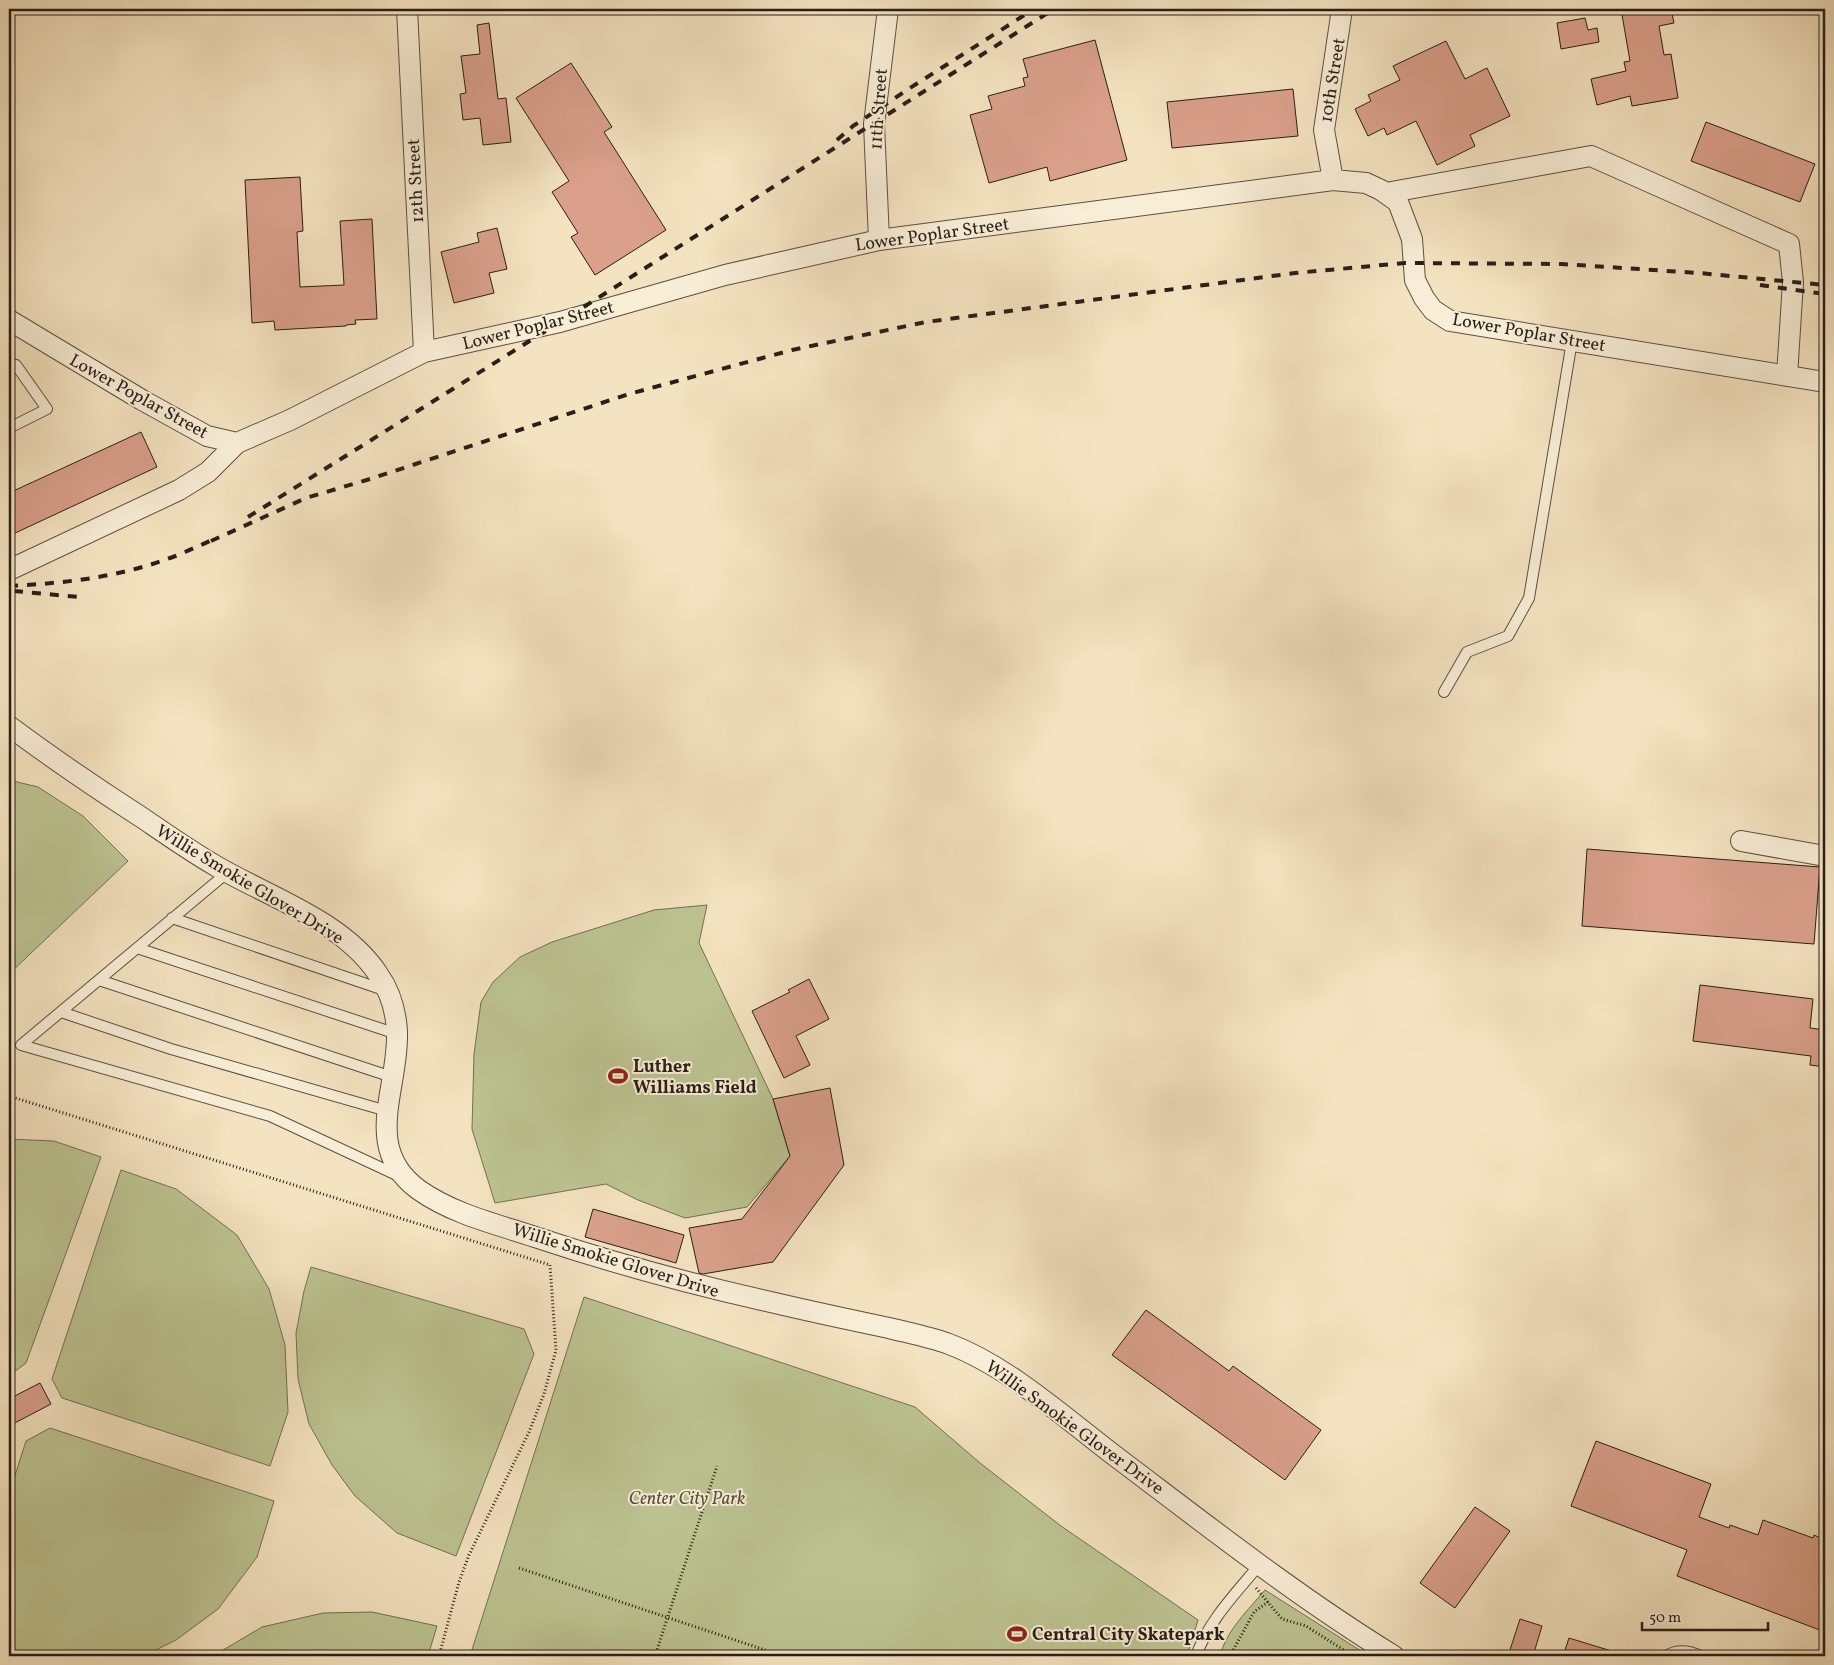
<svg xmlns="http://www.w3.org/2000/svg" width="1834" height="1665" viewBox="0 0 1834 1665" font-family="Vollkorn,serif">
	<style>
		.green { fill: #bcc391; stroke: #727054 }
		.building { fill: #daa08b; stroke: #291e18 }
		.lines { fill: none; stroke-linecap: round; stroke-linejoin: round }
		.service-casing { stroke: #5c4f42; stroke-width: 12 }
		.minor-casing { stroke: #5c4f42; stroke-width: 22 }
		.path { stroke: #291e18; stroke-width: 3; stroke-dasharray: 1 2.5; stroke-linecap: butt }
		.service { stroke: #f8edd6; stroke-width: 10 }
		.minor { stroke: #f8edd6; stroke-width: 20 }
		.rail { stroke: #291e18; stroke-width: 4; stroke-dasharray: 9 9; stroke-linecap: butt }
		.labels { text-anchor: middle; stroke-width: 4; stroke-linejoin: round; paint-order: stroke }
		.street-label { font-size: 18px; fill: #291e18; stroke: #f8edd6 }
		.poi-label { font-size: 18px; font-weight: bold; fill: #291e18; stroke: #f8edd6; text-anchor: start }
		.park-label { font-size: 18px; font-style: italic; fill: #55503c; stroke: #f8edd6 }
	</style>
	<rect width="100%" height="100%" fill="#f4e3c0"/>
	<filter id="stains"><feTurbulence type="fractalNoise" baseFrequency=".004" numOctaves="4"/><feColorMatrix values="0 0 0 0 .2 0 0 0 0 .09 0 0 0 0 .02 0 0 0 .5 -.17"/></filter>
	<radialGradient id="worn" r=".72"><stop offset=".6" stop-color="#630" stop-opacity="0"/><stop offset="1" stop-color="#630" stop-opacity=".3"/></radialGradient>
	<!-- green -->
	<path class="green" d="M9,780L38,787L83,816L128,861L9,974Z
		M707,905L699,943L773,1099L790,1156L747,1207L685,1218L638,1200L606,1184L495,1203L472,1129L474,1054L481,1002L493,982L520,957L552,942L654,910Z
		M9,1139L54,1141L101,1157L26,1363L9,1376Z
		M121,1170L176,1189L237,1235L269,1289L285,1345L288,1412L270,1466L62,1398L52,1379Z
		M311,1267L524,1329L534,1354L456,1556L397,1533L355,1496L332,1465L309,1424L298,1379L296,1333L304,1291Z
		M584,1297L915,1407L980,1463L1061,1526L1198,1620L1187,1656H470Z
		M50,1428L274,1501L257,1557L218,1609L176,1640L144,1656H9V1494L26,1441Z
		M1265,1590L1369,1656H1220C1226,1631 1249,1609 1265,1590Z
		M372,1612L437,1626L428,1656H213L262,1627L323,1613Z"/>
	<!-- building -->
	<path class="building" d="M1621,9H1671L1674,23L1659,26L1664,55L1671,54L1678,98L1632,106L1630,96L1597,105L1591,79L1626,71L1624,62L1630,61Z
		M1585,18L1588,30L1597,28L1599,42L1561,49L1557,23Z
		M489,23L498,99L506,98L511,142L483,145L480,118L463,120L460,94L466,93L461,56L480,54L477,25Z
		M1095,40L1127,160L1050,181L1047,167L989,183L970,115L992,109L988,96L1025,86L1023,78L1028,77L1023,59Z
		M1446,41L1465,79L1487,68L1510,116L1470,135L1475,146L1437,165L1416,121L1387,135L1384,128L1368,136L1355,109L1371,101L1368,95L1400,80L1393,66Z
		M571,63L612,127L604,132L666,230L595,275L571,237L578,233L552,192L569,181L516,98Z
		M1293,89L1298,136L1172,148L1167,102Z
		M1706,122L1815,164L1800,202L1691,161Z
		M300,177L303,231L297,232L300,287L344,285L340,221L372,219L377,319L355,320L356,324L346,325V326L275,330L274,321L252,323L245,180Z
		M497,228L507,269L489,273L494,293L454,303L441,252L479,242L477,233Z
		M141,432L157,467L13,534L9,526V493Z
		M1587,849L1820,867L1814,944L1582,926Z
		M809,979L829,1019L796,1036L810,1065L784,1078L752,1011L790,992L788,990Z
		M1700,985L1813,999L1810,1028L1825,1030V1067L1810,1065L1811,1056L1693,1041Z
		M830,1088L844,1165L773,1262L703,1274L699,1273L689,1228L742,1219L790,1156L773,1099Z
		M593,1209L684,1235L676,1263L585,1237Z
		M1146,1310L1229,1371L1233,1366L1321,1430L1285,1480L1112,1355Z
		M40,1383L51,1404L9,1426V1399Z
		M1596,1441L1711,1484L1699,1517L1729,1528L1730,1525L1758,1535L1763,1520L1813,1538L1814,1535L1825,1540V1632L1677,1576L1687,1550L1571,1506Z
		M1475,1507L1510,1531L1455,1608L1420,1583Z
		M1520,1619L1542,1626L1533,1656H1508Z
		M1569,1638L1618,1653V1656H1563Z"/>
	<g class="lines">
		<defs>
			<path id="service" d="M9,368L16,365L47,409L9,428
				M1444,692L1467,652L1508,636L1529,598L1572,341
				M228,872L21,1045L270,1116L401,1177
				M172,918L387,991
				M137,948L397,1034
				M99,980L392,1077
				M61,1012L171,1049L387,1111
				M1196,1656C1209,1620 1236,1593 1260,1564
				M1666,1656C1677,1649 1690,1651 1701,1656"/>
			<path id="minor" d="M407,9L424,352
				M1333,180L1324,130L1342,9
				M1386,193L1591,156L1789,244L1793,282L1787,376
				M879,240L874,124L888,9
				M9,320L142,400L207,436L237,443L290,420L424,352L560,322L725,275L879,240L1333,180L1366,183L1381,190L1398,202L1412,239L1415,280L1424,298L1433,310L1450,321L1825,382
				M9,570L179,490L208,472L237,443
				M9,726C52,758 96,788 141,817C166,834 190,851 216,866C269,897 343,921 378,974C390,991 396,1011 397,1032C399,1089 361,1148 419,1190C453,1214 496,1224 535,1237C613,1263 694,1285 775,1303C813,1312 851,1320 889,1328C909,1333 930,1337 949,1344C1010,1367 1067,1420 1119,1459C1209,1527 1298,1597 1394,1656
				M1741,841L1825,856"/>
		</defs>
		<!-- service casing -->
		<use href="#service" class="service-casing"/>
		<!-- minor casing -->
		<use href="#minor" class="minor-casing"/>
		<!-- path -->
		<path class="path" d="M9,1096L550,1265
			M519,1568L783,1656
			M1256,1588L1282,1619L1306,1626L1353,1656
			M439,1656L459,1582L469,1555L529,1432L544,1394L556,1350L550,1265
			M655,1656L717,1466
			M1230,1656L1254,1612L1268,1602"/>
		<!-- service -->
		<use href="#service" class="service"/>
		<!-- minor -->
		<use href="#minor" class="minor"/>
		<!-- rail -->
		<path class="rail" d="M837,140L853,126L910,88L1034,9
			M1760,285L1825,294
			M248,517L560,322L1054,9
			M211,541L306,498L370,479L629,394L792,350L926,322L1295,273L1405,263L1562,264L1699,273L1825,285
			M9,586C70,583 129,576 185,552C196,547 207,543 217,537
			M14,591L79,597"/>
	</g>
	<!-- icons -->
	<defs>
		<symbol id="stadium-bare" viewBox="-9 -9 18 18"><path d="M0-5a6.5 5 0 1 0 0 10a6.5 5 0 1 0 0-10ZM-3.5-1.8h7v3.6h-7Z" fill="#8f2418" stroke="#f8edd6" stroke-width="2.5" paint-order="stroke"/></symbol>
	</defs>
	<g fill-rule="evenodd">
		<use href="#stadium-bare" x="604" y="1062" width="28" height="28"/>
		<use href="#stadium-bare" x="1003" y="1620" width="28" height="28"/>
	</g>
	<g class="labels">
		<!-- street labels -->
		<g class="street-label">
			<text transform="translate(1332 80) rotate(-81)" y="6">10th Street</text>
			<text transform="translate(878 109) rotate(-86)" y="6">11th Street</text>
			<text transform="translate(415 181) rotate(-93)" y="6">12th Street</text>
			<text transform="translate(932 234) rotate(-8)" y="6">Lower Poplar Street</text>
			<text transform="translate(538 325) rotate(-14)" y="6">Lower Poplar Street</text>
			<text transform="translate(1529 332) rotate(10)" y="6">Lower Poplar Street</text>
			<text transform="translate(139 396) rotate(29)" y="6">Lower Poplar Street</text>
			<text transform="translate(250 884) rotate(31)" y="6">Willie Smokie Glover Drive</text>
			<text transform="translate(616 1260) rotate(17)" y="6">Willie Smokie Glover Drive</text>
			<text transform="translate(1075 1427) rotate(36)" y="6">Willie Smokie Glover Drive</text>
		</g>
		<!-- poi labels -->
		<g class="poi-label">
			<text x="633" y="1072">Luther<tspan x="633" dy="21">Williams Field</tspan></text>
			<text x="1032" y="1640">Central City Skatepark</text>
		</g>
		<!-- park labels -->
		<g class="park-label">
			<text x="687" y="1504">Center City Park</text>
		</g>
	</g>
	<!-- margin -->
	<rect width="1834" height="1665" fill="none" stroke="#f4e3c0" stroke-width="30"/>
	<rect x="10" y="10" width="1814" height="1645" fill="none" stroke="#291e18" stroke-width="2.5"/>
	<rect x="15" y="15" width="1804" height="1635" fill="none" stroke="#291e18"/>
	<!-- scale -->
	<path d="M1642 1622v8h126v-8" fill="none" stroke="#291e18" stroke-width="2.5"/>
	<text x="1649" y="1622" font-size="15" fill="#291e18" stroke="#f8edd6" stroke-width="4" paint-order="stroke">50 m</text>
	<rect width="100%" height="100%" filter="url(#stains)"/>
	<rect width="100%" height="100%" fill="url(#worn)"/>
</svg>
